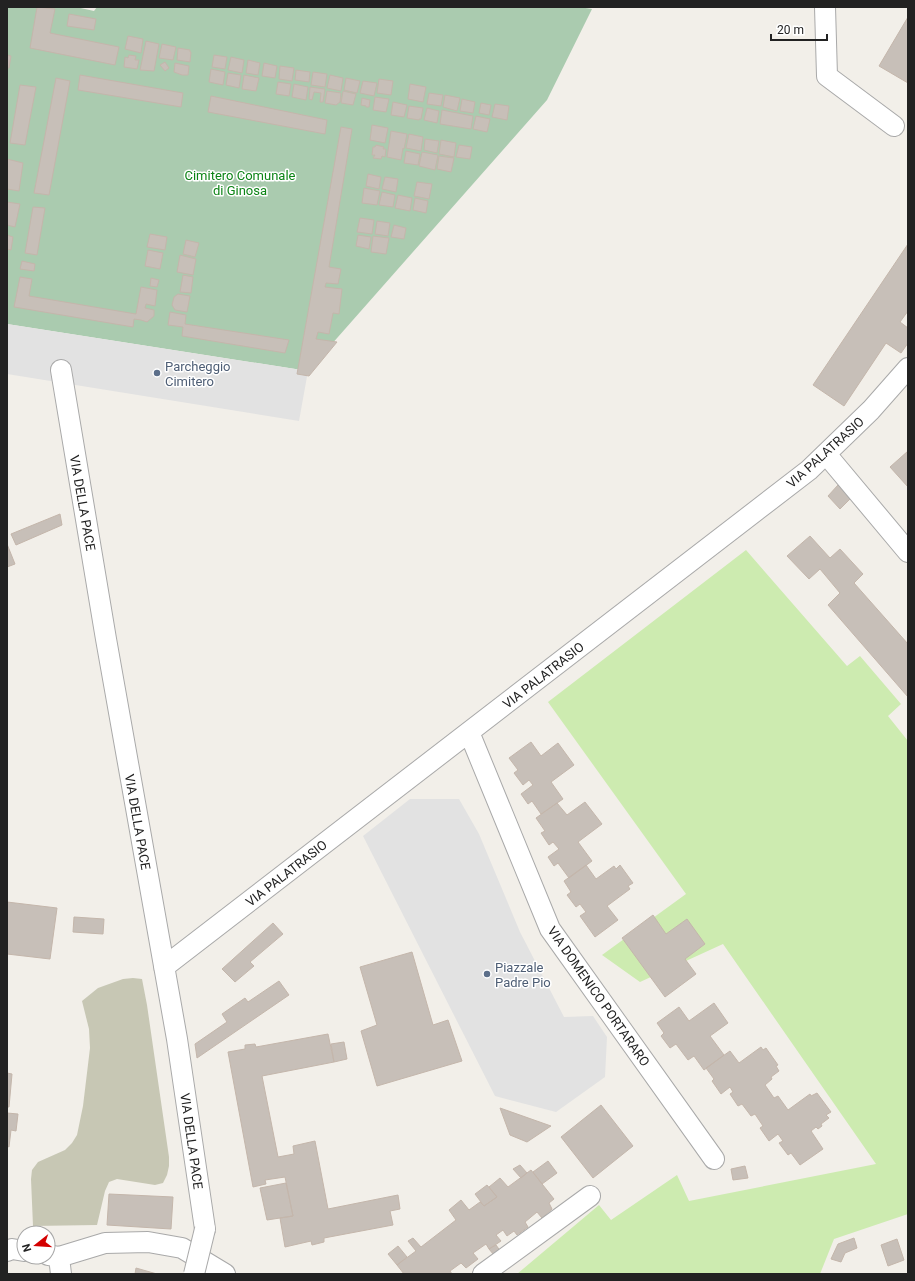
<svg xmlns="http://www.w3.org/2000/svg" width="915" height="1281" viewBox="0 0 915 1281" font-family="Roboto,sans-serif">
	<style>
		.construction { fill: #c7c7b4 }
		.grass { fill: #cdebb0 }
		.cemetery { fill: #aacbaf }
		.parking { fill: #e2e2e2 }
		.building { fill: #c7bfb8; stroke: #c4b6ab }
		.lines { fill: none; stroke-linecap: round; stroke-linejoin: round }
		.minor-casing { stroke: #a9a9a9; stroke-width: 22 }
		.minor { stroke: #fff; stroke-width: 20 }
		.minor-bridge-casing { stroke: #a9a9a9; stroke-width: 22; stroke-linecap: butt }
		.minor-bridge { stroke: #fff; stroke-width: 20 }
		.service-dot { fill: #5c6f8a; stroke: #fff; stroke-width: 1.5 }
		.labels { text-anchor: middle; stroke-width: 3; stroke-linejoin: round; paint-order: stroke }
		.park-label { font-size: 13px; fill: #0c8416; stroke: #fff }
		.service-label { font-size: 13px; fill: #4e5e75; stroke: #fff; text-anchor: start }
		.street-label { font-size: 13px; fill: #222; stroke: #fff }
	</style>
	<rect width="100%" height="100%" fill="#f2efe9"/>
	<!-- construction -->
	<path class="construction" d="M133,978L142,979L147,1005L169,1157V1166L167,1175L163,1183L155,1185L117,1179L109,1182L105,1191L97,1225L33,1226L31,1179L32,1170L38,1162L65,1150L72,1143L77,1135L83,1106L90,1048L89,1029L82,1001L98,988L123,979Z"/>
	<!-- grass -->
	<path class="grass" d="M746,550L847,666L860,656L901,704L888,716L908,741V1214L834,1239L820,1274H517L599,1205L611,1220L677,1175L689,1201L876,1164L723,944L640,982L602,955L686,894L548,702Z"/>
	<!-- cemetery -->
	<path class="cemetery" d="M7,7H76L94,11L97,7H579L592,9L547,100L308,371L7,324Z"/>
	<!-- parking -->
	<path class="parking" d="M7,324L308,371L299,421L7,374Z
		M410,799H459L479,834L520,932L564,1017L593,1016L607,1037L605,1077L556,1112L495,1096L363,836Z"/>
	<!-- building -->
	<path class="building" d="M37,7L55,9L50,33L119,47L115,65L30,48Z
		M69,14L96,19L94,30L67,26Z
		M908,17V83L879,66Z
		M128,36L143,39L141,53L125,49Z
		M146,41L159,44L154,71L140,70Z
		M162,44L176,47L173,60L159,58Z
		M178,48L190,50V52H191L190,62L177,60Z
		M7,55L11,56L9,68H7Z
		M129,55L136,56L135,60H139L137,69L124,67L125,57L128,58Z
		M214,55L227,57L225,69L212,67Z
		M231,57L244,60L242,73L228,70Z
		M248,60L260,63L258,75L246,73Z
		M165,62L169,68L165,71L160,65Z
		M175,63L189,66L188,75H182L174,72Z
		M264,63L277,66L275,78L262,76Z
		M280,66L294,68L292,81L279,79Z
		M211,69L225,72L223,85L209,82Z
		M296,70L310,72L309,82L295,80Z
		M313,72L327,74L325,87L311,85Z
		M228,73L241,75L239,88L226,85Z
		M80,75L183,93L181,107L78,90Z
		M244,75L259,78L256,91L242,89Z
		M330,75L343,78L341,91L327,88Z
		M56,78L70,81L49,195L34,193Z
		M346,78L360,81L357,93L344,90Z
		M379,79L393,81L391,95L377,93Z
		M363,81L377,83L374,96L360,93Z
		M278,82L291,84L289,96L276,94Z
		M294,84L308,87L306,100L292,97Z
		M410,84L426,87L423,102L408,99Z
		M20,85L36,87L25,145L10,143Z
		M310,87L325,89L323,102H320L321,93L314,92L312,100L309,99Z
		M327,91L341,93L340,102L336,105L325,103Z
		M343,91L356,94L353,105L341,103Z
		M429,93L443,95L441,106L427,104Z
		M445,95L460,98L457,111L443,107Z
		M211,96L327,120L325,134L208,112Z
		M375,97L389,99L386,112L373,110Z
		M362,98L370,100L369,107H366V106L361,105Z
		M462,99L475,102L473,113L460,111Z
		M393,102L407,105L404,117L391,115Z
		M481,103L491,105L489,115L479,113Z
		M495,104L509,106L507,120L492,117Z
		M409,106L423,108L421,119H419V120L407,118Z
		M427,108L439,111L437,123L424,120Z
		M442,110L473,116L471,129L440,124Z
		M476,116L490,119L487,132L473,129Z
		M372,125L388,128L385,143L370,140Z
		M341,127L352,129L329,267L341,269L338,284L326,283L325,287L342,289L339,314L333,313L329,334L318,332L316,339L337,342L309,376L297,374Z
		M391,131L407,134L404,149L403,148L401,160L387,157Z
		M409,134L423,137L421,151L406,148Z
		M425,139L439,141L437,153L424,150Z
		M441,140L456,143L454,157L439,154Z
		M376,145L384,147L383,149H386L385,157L382,156L381,159L373,158L375,155H372L373,147H375Z
		M459,145L472,147L470,159L456,157Z
		M406,151L420,154L418,165L404,163Z
		M422,152L438,155L435,170L419,166Z
		M439,156L454,158L451,172L437,169Z
		M7,159L23,163L19,191L7,189Z
		M368,174L381,177L379,189L366,186Z
		M385,177L398,179L396,192L382,189Z
		M417,182L432,184L429,199L414,196Z
		M364,188L380,191L377,205L362,203Z
		M382,192L395,195L393,207L379,205Z
		M398,195L412,198L410,211L395,208Z
		M415,198L428,201L426,213L413,210Z
		M7,202L20,204L15,227L7,225Z
		M33,207L45,208L37,255L25,253Z
		M360,218L374,220L372,234L357,232Z
		M377,221L390,223L388,236L375,234Z
		M394,225L406,228L404,239L391,237Z
		M150,234L167,237L165,250L147,247Z
		M7,235L13,237L11,250L7,249Z
		M358,235L371,237L369,249L356,246Z
		M373,236L389,238L386,254L371,252Z
		M186,240L199,243L195,257L183,254Z
		M908,244V311L900,322L908,328V343L901,353L886,343L844,406L813,385Z
		M148,250L163,253L160,269L145,266Z
		M180,255L196,259L193,275L177,272Z
		M22,261L35,264L34,271L20,269Z
		M183,275L193,277L191,293L180,292Z
		M20,277L32,279L29,296L136,314L141,287L157,290L155,306L146,304L145,308L154,310V316L147,322L141,320L134,319L133,327L14,307Z
		M151,278L159,280L157,287L150,286Z
		M178,294L190,296L187,312L175,310L172,305L174,297Z
		M170,312L186,315L185,324L289,340L285,353L182,336L183,327L168,325Z
		M908,451V487L890,467Z
		M838,485L851,498L840,509L828,496Z
		M60,514L62,525L16,545L11,534Z
		M810,536L830,558L840,549L863,574L854,583L908,644V697L828,605L840,593L820,569L809,579L787,556Z
		M7,544L15,564L7,567Z
		M531,742L541,756L558,743L574,765L551,782L563,799L541,814L532,801L528,804L521,794L533,785L529,780L523,785L514,773L518,770L509,758Z
		M585,802L602,824L578,842L592,861L569,878L558,863L554,866L548,857L559,849L553,842L549,845L541,833L545,831L536,818L557,803L567,815Z
		M586,865L596,879L614,866L616,869L620,865L633,883L628,886L630,889L607,906L618,920L595,937L580,916L586,912L580,904L576,907L567,895L571,892L564,881Z
		M7,902L57,908L50,959L7,954Z
		M653,915L666,934L687,919L705,944L685,959L696,974L665,997L622,938Z
		M74,917L104,919L103,934L73,932Z
		M273,923L283,934L250,962L254,966L235,982L222,969Z
		M412,952L433,1025L448,1020L462,1061L377,1086L361,1031L377,1025L360,967Z
		M279,981L289,995L197,1058L195,1044L227,1022L222,1014L245,998L248,1002Z
		M714,1003L728,1023L710,1036L724,1055L704,1070L694,1056L688,1060L676,1044L670,1048L661,1036L664,1033L657,1023L679,1007L689,1021Z
		M328,1034L334,1062L262,1076L278,1157L294,1154L293,1146L315,1141L328,1209L398,1195L400,1209L390,1211L393,1225L324,1238V1242L312,1245L311,1241L285,1247L280,1218L293,1216L285,1177L265,1180L266,1184L253,1187L228,1052L245,1049V1045L255,1044L256,1047Z
		M344,1042L347,1059L334,1062L331,1044Z
		M761,1047L763,1050L766,1048L778,1065L776,1066L779,1071L771,1077L772,1079L765,1085L774,1098L778,1096L788,1110L810,1094L811,1096L817,1093L831,1112L826,1115L829,1118L821,1124L822,1126L818,1129L816,1127L811,1131L823,1149L800,1165L791,1153L788,1155L779,1143L783,1141L778,1134L769,1141L760,1128L763,1126L755,1114L751,1116L742,1104L738,1106L730,1094L733,1092L730,1087L721,1094L712,1081L714,1079L706,1068L730,1051L739,1063Z
		M7,1073L12,1074L9,1107H7Z
		M601,1105L633,1146L593,1178L561,1137Z
		M500,1108L551,1126L527,1142L510,1135Z
		M7,1113L18,1114L16,1131L11,1130L9,1147L7,1146Z
		M548,1161L557,1173L542,1184L533,1172Z
		M520,1165L527,1173L521,1178L513,1169Z
		M745,1166L748,1178L733,1180L731,1169Z
		M531,1170L554,1199L549,1203L552,1209L542,1218L537,1212L525,1222L528,1227L517,1235L514,1231L507,1236L503,1230L496,1235L501,1241L489,1249L486,1244L473,1253L478,1259L466,1268L461,1263L450,1271L452,1274H404L397,1265L416,1251L408,1241L413,1238L421,1247L456,1220L449,1210L461,1200L469,1210L480,1202L484,1206L497,1197L489,1187L500,1178L508,1187Z
		M286,1183L293,1216L267,1220L260,1188Z
		M487,1185L497,1197L484,1206L475,1194Z
		M109,1194L173,1197L171,1229L107,1225Z
		M854,1238L857,1248L845,1253L841,1262L831,1259L838,1244Z
		M897,1239L904,1260L888,1266L881,1245Z
		M496,1245L504,1256L498,1260L489,1249Z
		M398,1246L407,1257L397,1265L388,1254Z
		M136,1268L157,1274H135Z"/>
	<g class="lines">
		<defs>
			<path id="minor" d="M825,7L827,76L894,126
				M61,370L106,639L177,1039L205,1229
				M826,454L908,552
				M469,732L550,929L714,1159
				M164,967L809,470L871,410L908,368
				M7,1251L12,1249L24,1251
				M48,1255L59,1257L105,1243L148,1242L182,1248L225,1274
				M59,1257L61,1274
				M483,1274L590,1196"/>
		</defs>
		<!-- minor casing -->
		<use href="#minor" class="minor-casing"/>
		<!-- minor -->
		<use href="#minor" class="minor"/>
		<defs>
			<path id="minor-bridge" d="M194,1274L205,1229"/>
		</defs>
		<!-- minor-bridge casing -->
		<use href="#minor-bridge" class="minor-bridge-casing"/>
		<!-- minor-bridge -->
		<use href="#minor-bridge" class="minor-bridge"/>
	</g>
	<!-- markers -->
	<g class="service-dot">
		<circle cx="157" cy="373" r="4"/>
		<circle cx="487" cy="974" r="4"/>
	</g>
	<g class="labels">
		<!-- park labels -->
		<g class="park-label">
			<text x="240" y="180">Cimitero Comunale<tspan x="240" dy="15">di Ginosa</tspan></text>
		</g>
		<!-- service labels -->
		<g class="service-label">
			<text x="165" y="371">Parcheggio<tspan x="165" dy="15">Cimitero</tspan></text>
			<text x="495" y="972">Piazzale<tspan x="495" dy="15">Padre Pio</tspan></text>
		</g>
		<!-- street labels -->
		<g class="street-label">
			<text transform="translate(825 452) rotate(-42)" y="5">VIA PALATRASIO</text>
			<text transform="translate(83 503) rotate(80)" y="5">VIA DELLA PACE</text>
			<text transform="translate(543 675) rotate(-38)" y="5">VIA PALATRASIO</text>
			<text transform="translate(138 822) rotate(80)" y="5">VIA DELLA PACE</text>
			<text transform="translate(286 873) rotate(-38)" y="5">VIA PALATRASIO</text>
			<text transform="translate(599 996) rotate(55)" y="5">VIA DOMENICO PORTARARO</text>
			<text transform="translate(192 1141) rotate(82)" y="5">VIA DELLA PACE</text>
		</g>
	</g>
	<!-- border -->
	<rect width="915" height="1281" fill="none" stroke="#222222" stroke-width="16"/>
	<!-- north arrow -->
	<g transform="translate(36 1245) rotate(253)"><circle r="19" fill="#ffffff" stroke="#a7a7a7"/>
	<path d="M0-3L7 15L0 10L-7 15Z" fill="#d40000"/>
	<text y="-6" font-size="11" font-weight="bold" text-anchor="middle" fill="#222222">N</text>
	</g>
	<!-- scale -->
	<path d="M771 34v6h56v-6" fill="none" stroke="#222222" stroke-width="2"/>
	<text x="777" y="34" font-size="12" fill="#222222" stroke="#ffffff" stroke-width="3" paint-order="stroke">20 m</text>
</svg>
